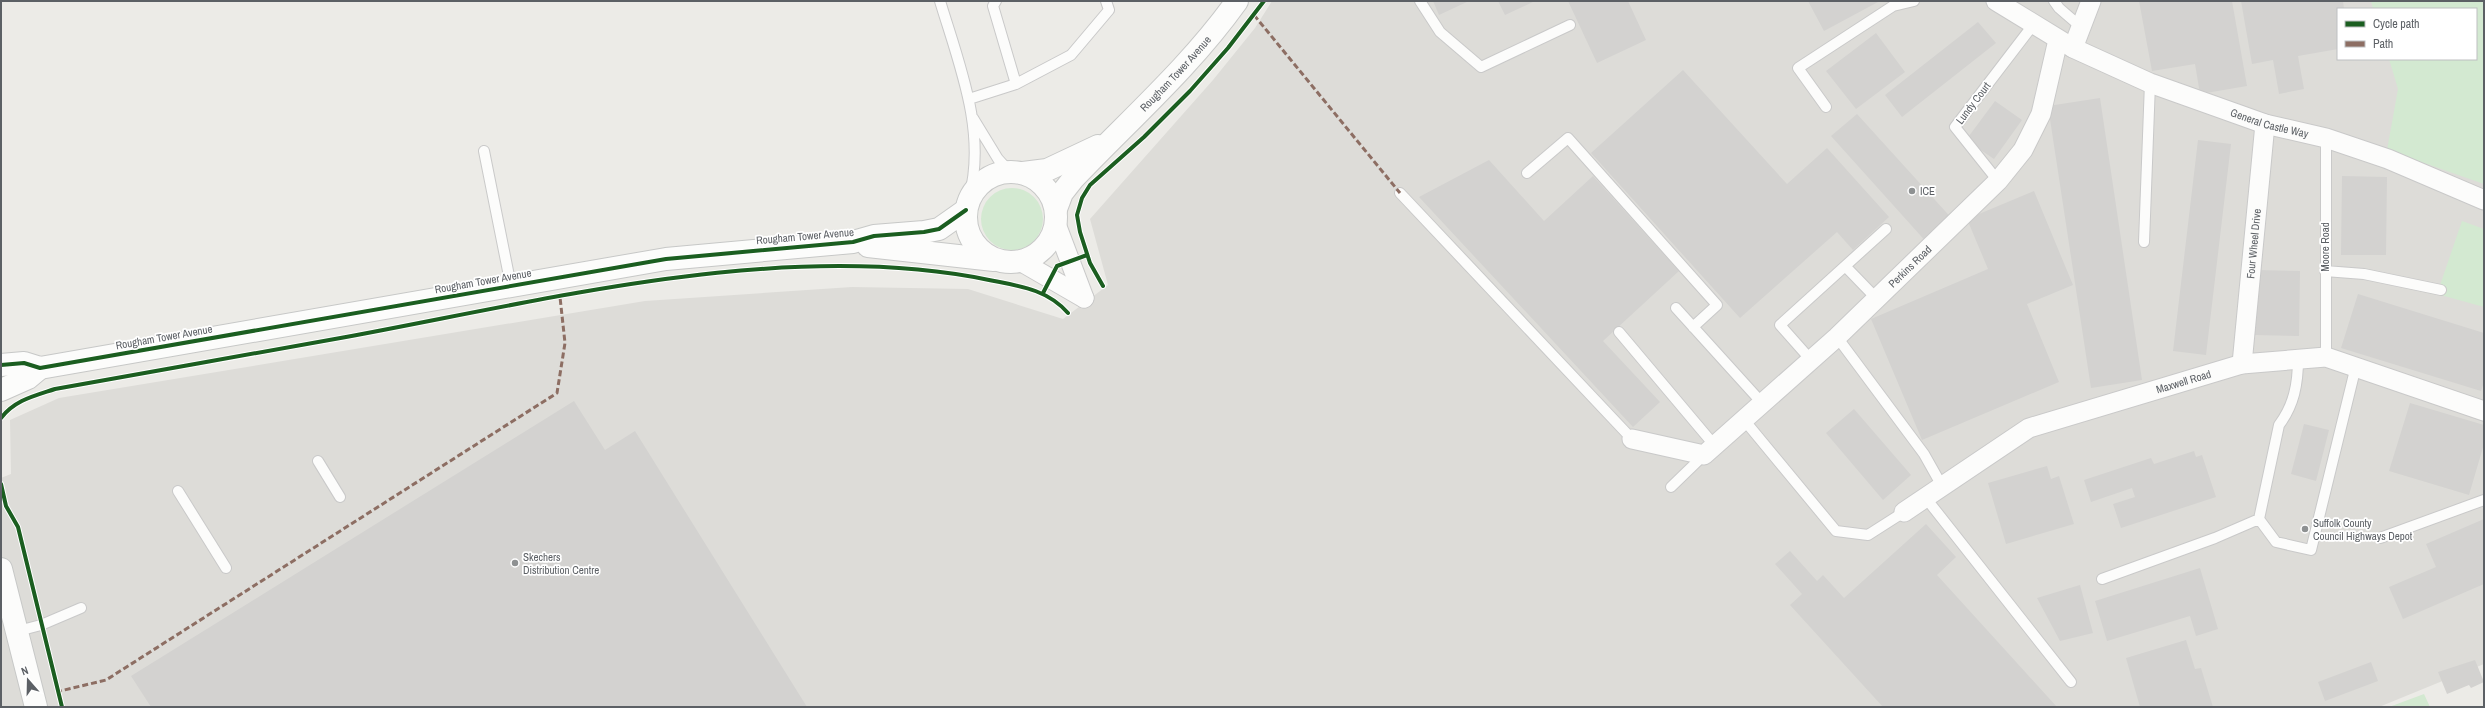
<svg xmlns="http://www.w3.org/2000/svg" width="2485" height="708" viewBox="0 0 2485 708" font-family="'Archivo Narrow',sans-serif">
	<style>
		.industrial { fill: #dddcd8; fill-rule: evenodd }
		.green { fill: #d3e9d1 }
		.building { fill: #d3d2d0 }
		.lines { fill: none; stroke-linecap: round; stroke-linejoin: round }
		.lane-casing { stroke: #c9c9c9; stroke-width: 12 }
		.street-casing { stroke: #c9c9c9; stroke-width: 21 }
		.secondary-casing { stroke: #c7c8c7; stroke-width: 24 }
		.lane { stroke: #fcfcfb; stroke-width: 10 }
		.street { stroke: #fcfcfb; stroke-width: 19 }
		.secondary { stroke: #fcfcfb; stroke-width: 22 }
		.quiet { stroke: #8d6e63; stroke-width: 3; stroke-dasharray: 6 3; stroke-linecap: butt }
		.cycleway-casing { stroke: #fff; stroke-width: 6 }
		.cycleway { stroke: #1b5e20; stroke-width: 4 }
		.poi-dot { fill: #8e9192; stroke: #fff; stroke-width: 1.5 }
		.labels { text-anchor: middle; stroke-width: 3.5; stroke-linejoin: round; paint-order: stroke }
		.street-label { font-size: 11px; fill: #5c6065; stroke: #fff }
		.poi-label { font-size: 11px; fill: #5c6065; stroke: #fff; text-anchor: start }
	</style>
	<rect width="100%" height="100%" fill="#ecebe7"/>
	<!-- industrial -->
	<path class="industrial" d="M1272,1H2484V664L2379,707H1V478L11,474L10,420L59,398L645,301L852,287L968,289L1063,319L1108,285L1090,219L1213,80L1255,28ZM2338,9H2476V59H2338Z"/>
	<!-- green -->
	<path class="green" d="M2371,1H2484V184L2387,150L2398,89L2389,59H2476V9H2373Z
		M981 219a31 31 0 1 1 62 0a31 31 0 1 1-62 0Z
		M2462,221L2484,229V307L2437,294Z
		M2424,694L2430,707H2389Z"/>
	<!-- building -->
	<path class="building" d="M1433,1H1469L1439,15Z
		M1498,1H1535L1505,15Z
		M1568,1H1628L1646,40L1597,63Z
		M1808,1H1877L1878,2L1824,31Z
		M2139,1H2232L2247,86L2200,94L2195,64L2152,71Z
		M2241,1H2343L2344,9H2338V49L2298,56L2304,89L2279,94L2273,60L2252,64Z
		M1978,22L1996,43L1902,117L1885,95Z
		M1876,33L1905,72L1856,109L1826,71Z
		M1683,70L1787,184L1827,148L1889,217L1853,250L1837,232L1740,318L1591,153Z
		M2100,98L2142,380L2091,388L2048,106Z
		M1995,101L2022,120L1994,159L1966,140Z
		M1857,114L1955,222L1929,245L1831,136Z
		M2198,140L2231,144L2206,355L2173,351Z
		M1489,160L1544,221L1593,176L1679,271L1603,341L1660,402L1633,427L1419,197Z
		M2342,176L2387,177L2386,255H2341Z
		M2034,191L2073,285L2027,304L2059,382L1922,440L1871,319L1988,269L1967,219Z
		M2256,270L2300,271L2299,336L2255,335Z
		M2358,294L2484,333V382L2481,391L2341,348Z
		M574,401L605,450L635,431L807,707H151L131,676Z
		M2410,403L2484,425V444L2469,495L2389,471Z
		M1854,409L1911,475L1883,500L1826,433Z
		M2304,424L2329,430L2316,481L2291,474Z
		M2194,451L2196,457L2202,455L2216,497L2121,528L2113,504L2135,497L2132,488L2091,502L2084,480L2151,458L2154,464Z
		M2047,466L2051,479L2059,476L2074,524L2006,544L1988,483Z
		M2484,519V584L2403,619L2389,587L2436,567L2426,544Z
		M1926,524L1956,557L1937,575L2057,707H1883L1790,605L1802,594L1775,564L1790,551L1817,581L1823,575L1844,598Z
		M2200,568L2218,629L2196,636L2190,616L2107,641L2095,601Z
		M2080,585L2093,633L2060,641L2037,598Z
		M2186,640L2195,669L2201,668L2213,707H2140L2126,658Z
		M2475,660L2484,682L2471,688L2469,685L2447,694L2438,672Z
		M2371,662L2378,681L2325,701L2318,682Z"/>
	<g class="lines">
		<defs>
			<path id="lane" d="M940,1C959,64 987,132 969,198
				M1420,1L1440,32L1481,67L1570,25
				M2054,1L2059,8L2081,27
				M1016,84L1071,55L1109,10L1106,1
				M969,99L1016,84L993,6L996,1
				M1826,107L1798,68L1893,6L1914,1
				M973,118L998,159L1009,171
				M2326,138V357
				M484,151L511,286
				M1527,173L1568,138L1717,305L1693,327
				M1998,181L1955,127L2033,25
				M1400,193L1632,439
				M2144,242L2150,83
				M1845,266L1876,298
				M2325,271L2364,274L2441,290
				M1676,308L1763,404
				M1619,332L1715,446
				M1837,337L1924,454L1942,486
				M2298,359C2298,384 2294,405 2279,425L2259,519L2276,542L2311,550L2356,366
				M1811,360L1780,325L1886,229
				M1745,421L1836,531L1868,535L1904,512
				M318,461L340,497
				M1671,487L1704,455
				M178,491L226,568
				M1925,497L2071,682
				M2380,538L2484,500
				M2102,579L2215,538L2259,519
				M18,631L41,625L81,608"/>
			<g id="street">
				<path id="s1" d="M1996,1L2073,48L2150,83L2265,124L2326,138L2388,159L2484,200"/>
				<path d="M2073,48L2091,1"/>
				<path d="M1056,224L1084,298"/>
				<path d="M1020,261L1084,298"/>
				<path id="s2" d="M2242,364L2265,124"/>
				<path id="s3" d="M1632,439L1704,455L1837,337L1998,181L2023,150L2041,114L2058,40"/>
				<path id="s4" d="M1904,512L2029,428L2242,364L2326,357L2484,411"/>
			</g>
			<g id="secondary">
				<circle cx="1011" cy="217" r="45"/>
				<path d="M1023,173L1047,170L1098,146"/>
				<path id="s5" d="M1056,209L1062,193L1073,179C1128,121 1190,67 1237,1"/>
				<path d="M868,246L994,260"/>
				<path d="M1,365L24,363L40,368L666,259L853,242L874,236L924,232L939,229L966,210"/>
				<path d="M1,390L28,378L40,368"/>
				<path d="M1,569L36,707"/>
			</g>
		</defs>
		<!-- lane casing -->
		<use href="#lane" class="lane-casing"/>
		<!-- street casing -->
		<use href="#street" class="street-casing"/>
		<!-- secondary casing -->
		<use href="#secondary" class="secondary-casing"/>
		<!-- lane -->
		<use href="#lane" class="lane"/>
		<!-- street -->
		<use href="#street" class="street"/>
		<!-- secondary -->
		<use href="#secondary" class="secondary"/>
		<!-- quiet -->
		<path class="quiet" d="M1254,15L1400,193
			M56,692L106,680L557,393L565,343L560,297"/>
		<defs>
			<path id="cycleway" d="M1103,286L1090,263L1080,232L1077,215L1082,198L1090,185L1144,137L1190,91L1228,48L1264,1
				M1043,293L1057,266L1087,255
				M1,365L24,363L40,368L666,259L853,242L874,236L924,232L939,229L966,210
				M1,418C15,400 34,396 55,389C152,371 249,355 346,337C547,300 786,238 989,280C1019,286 1047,289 1068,313
				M1,484L6,506L18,527L62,707"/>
		</defs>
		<!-- cycleway casing -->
		<use href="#cycleway" class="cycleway-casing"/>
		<!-- cycleway -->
		<use href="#cycleway" class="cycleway"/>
	</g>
	<!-- markers -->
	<g class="poi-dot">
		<circle cx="1912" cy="191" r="4"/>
		<circle cx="2305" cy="529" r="4"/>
		<circle cx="515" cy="563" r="4"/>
	</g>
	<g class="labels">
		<!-- street labels -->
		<g class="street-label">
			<text dy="4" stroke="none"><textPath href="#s5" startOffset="182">Rougham Tower Avenue</textPath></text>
			<text transform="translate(1973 103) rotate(-53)" y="4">Lundy Court</text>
			<text dy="4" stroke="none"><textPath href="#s1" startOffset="301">General Castle Way</textPath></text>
			<text transform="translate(805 236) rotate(-5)" y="4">Rougham Tower Avenue</text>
			<text dy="4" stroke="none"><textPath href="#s2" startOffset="121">Four Wheel Drive</textPath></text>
			<text transform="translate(2325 247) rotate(-90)" y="4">Moore Road</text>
			<text dy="4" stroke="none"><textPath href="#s3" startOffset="353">Perkins Road</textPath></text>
			<text transform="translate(483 281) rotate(-10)" y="4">Rougham Tower Avenue</text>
			<text transform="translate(164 337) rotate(-10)" y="4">Rougham Tower Avenue</text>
			<text dy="4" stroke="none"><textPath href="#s4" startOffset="312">Maxwell Road</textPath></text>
		</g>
		<!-- poi labels -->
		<g class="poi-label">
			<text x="1920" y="195">ICE</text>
			<text x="2313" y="527">Suffolk County<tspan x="2313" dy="13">Council Highways Depot</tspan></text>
			<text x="523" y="561">Skechers<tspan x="523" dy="13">Distribution Centre</tspan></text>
		</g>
	</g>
	<!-- border -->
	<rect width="2485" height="708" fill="none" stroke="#5c6065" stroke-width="4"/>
	<!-- legend -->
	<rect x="2337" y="8" width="140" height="52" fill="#ffffff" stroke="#bebfc1"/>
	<rect x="2345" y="21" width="20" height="6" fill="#1b5e20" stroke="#bebfc1"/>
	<text x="2373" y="28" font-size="12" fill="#5c6065">Cycle path</text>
	<rect x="2345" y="41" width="20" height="6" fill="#8d6e63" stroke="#bebfc1"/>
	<text x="2373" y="48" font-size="12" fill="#5c6065">Path</text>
	<!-- north arrow -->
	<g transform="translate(28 680) rotate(340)" stroke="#ffffff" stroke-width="3" paint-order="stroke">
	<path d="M0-3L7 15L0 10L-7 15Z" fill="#5c6065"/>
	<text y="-6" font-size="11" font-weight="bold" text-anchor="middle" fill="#5c6065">N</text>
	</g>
</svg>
